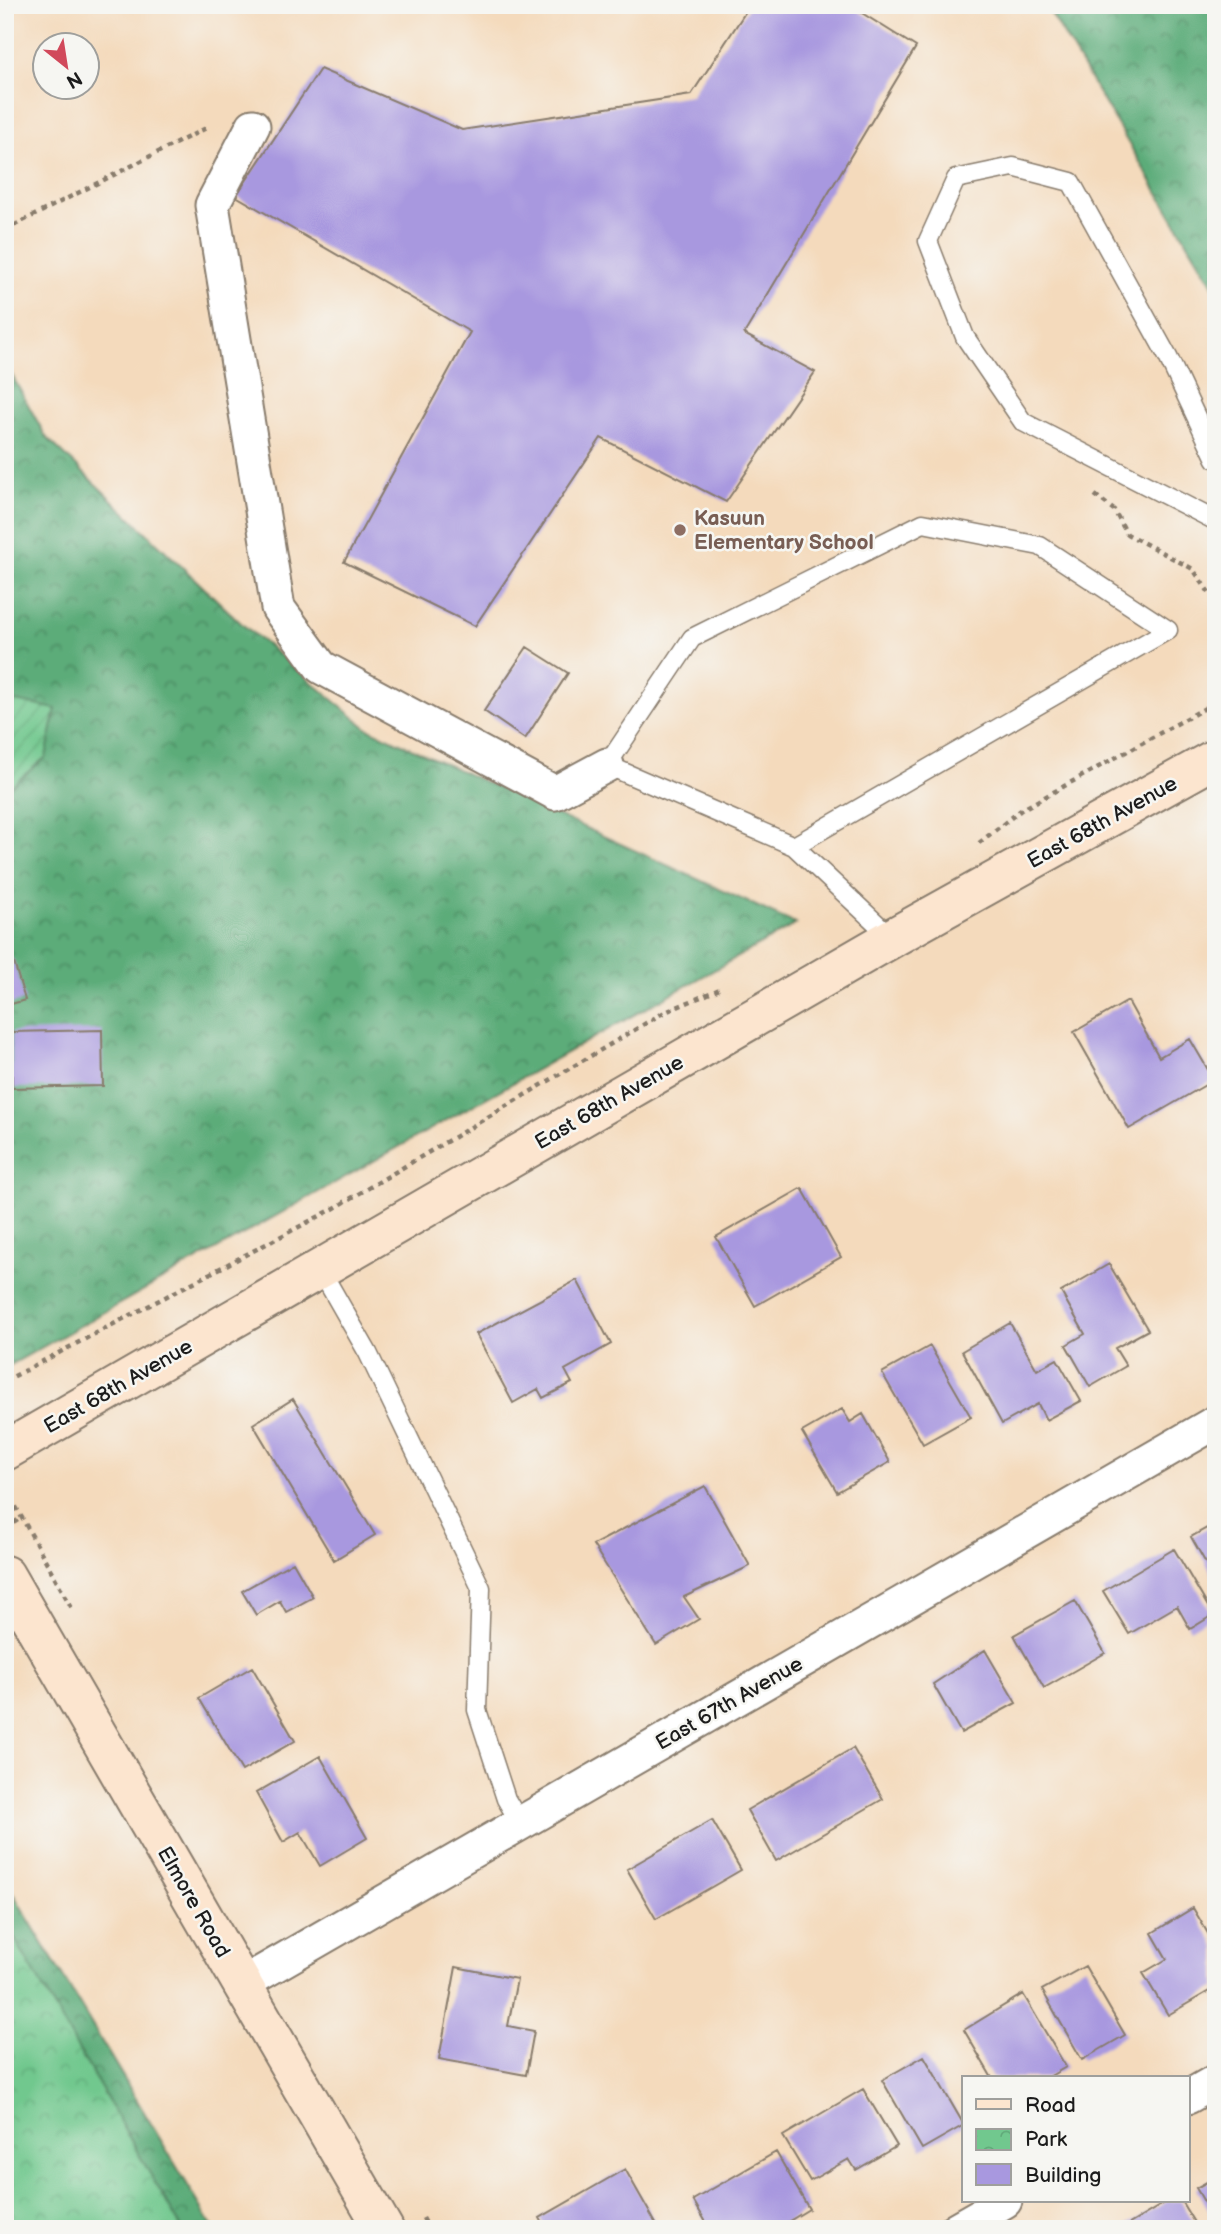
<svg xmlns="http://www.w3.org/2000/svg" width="1221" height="2234" viewBox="0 0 1221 2234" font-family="'Balsamiq Sans',sans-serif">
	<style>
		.forest { fill: url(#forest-crowns); stroke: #3c644a; stroke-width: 2 }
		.park { fill: url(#park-crowns); stroke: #467255; stroke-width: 2 }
		.garden { fill: url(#garden-furrows); stroke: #467255; stroke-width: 2 }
		.building { fill: #a898df }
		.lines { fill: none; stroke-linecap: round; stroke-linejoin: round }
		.lane-casing { stroke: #887b6c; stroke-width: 21 }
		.street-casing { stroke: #887b6c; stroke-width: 37 }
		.secondary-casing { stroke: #887b6c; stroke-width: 42 }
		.path { stroke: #887b6c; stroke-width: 4.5; stroke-dasharray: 5 5; stroke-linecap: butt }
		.lane { stroke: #fff; stroke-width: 18 }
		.street { stroke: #fff; stroke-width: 33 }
		.secondary { stroke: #fce5cf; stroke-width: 38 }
		.education-dot { fill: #8d6e63; stroke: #f6f6f2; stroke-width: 2.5 }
		.labels { text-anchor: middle; stroke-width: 5; stroke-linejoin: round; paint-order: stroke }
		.education-label { font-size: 21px; font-weight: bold; fill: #785e54; stroke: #f6f6f2; text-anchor: start }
		.street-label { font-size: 21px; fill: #1c1c1c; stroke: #f6f6f2 }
	</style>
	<defs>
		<pattern id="forest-crowns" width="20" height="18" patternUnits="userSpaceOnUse" patternTransform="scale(1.75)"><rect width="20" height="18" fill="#5cac79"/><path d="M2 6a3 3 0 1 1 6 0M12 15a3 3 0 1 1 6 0" fill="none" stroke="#4b8b62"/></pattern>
		<pattern id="park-crowns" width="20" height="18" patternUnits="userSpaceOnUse" patternTransform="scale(1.75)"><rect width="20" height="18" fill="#71c88e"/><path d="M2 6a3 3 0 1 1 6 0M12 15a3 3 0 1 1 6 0" fill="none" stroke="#61ab7a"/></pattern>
		<pattern id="garden-furrows" width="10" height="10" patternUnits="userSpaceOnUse" patternTransform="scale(1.75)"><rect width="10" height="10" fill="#71c88e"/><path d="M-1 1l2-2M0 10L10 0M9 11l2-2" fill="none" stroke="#61ab7a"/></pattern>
	</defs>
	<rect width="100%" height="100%" fill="#f6f6f2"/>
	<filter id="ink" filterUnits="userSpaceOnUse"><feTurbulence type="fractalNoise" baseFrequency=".0143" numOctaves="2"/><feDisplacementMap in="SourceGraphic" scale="14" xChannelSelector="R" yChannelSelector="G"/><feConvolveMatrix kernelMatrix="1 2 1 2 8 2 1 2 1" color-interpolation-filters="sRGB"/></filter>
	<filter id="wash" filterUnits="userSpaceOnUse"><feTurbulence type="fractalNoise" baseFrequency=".00686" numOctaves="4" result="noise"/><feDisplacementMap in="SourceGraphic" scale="28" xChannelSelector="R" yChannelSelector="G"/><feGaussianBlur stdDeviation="1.57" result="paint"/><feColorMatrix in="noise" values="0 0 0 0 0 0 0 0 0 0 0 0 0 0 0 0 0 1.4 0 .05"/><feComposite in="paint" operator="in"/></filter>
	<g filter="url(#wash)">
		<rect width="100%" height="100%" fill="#f4dabc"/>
		<!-- forest -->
		<path class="forest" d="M1046,5H1216V290Z
			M5,363L46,437L242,624L367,728L796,924L5,1368Z
			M5,1880L214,2229H5Z"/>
		<!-- park -->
		<path class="park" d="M5,1922L182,2229H5Z"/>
		<!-- garden -->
		<path class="garden" d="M5,699L56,709L46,757L5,791Z"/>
		<g id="blocks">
			<!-- building -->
			<path class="building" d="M750,5H849L916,47L744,334L815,372L726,502L601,438L475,626L344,562L470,332L236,196L320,69L462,130L691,95Z
				M527,647L568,673L525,739L484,711Z
				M13,959L25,1000L5,1006V961Z
				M1128,1001L1159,1057L1190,1039L1214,1080L1129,1129L1074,1032Z
				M102,1030L103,1086L12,1088V1032Z
				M802,1188L841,1257L755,1306L716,1237Z
				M1109,1264L1148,1330L1115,1348L1126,1366L1090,1387L1066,1345L1085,1334L1061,1292Z
				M577,1280L611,1344L565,1370L572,1383L543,1398L538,1389L513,1403L476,1334Z
				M1010,1323L1037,1370L1057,1359L1081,1401L1046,1420L1038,1404L1002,1424L962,1351Z
				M930,1346L971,1417L923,1444L882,1373Z
				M293,1399L375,1535L334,1560L253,1424Z
				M842,1409L850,1422L863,1414L890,1462L837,1492L802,1432Z
				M705,1486L750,1566L684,1597L699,1619L656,1645L593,1545Z
				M1216,1523V1581L1191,1537Z
				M1174,1549L1213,1615L1190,1629L1177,1606L1129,1634L1103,1591Z
				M293,1562L313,1597L286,1612L280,1601L256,1615L242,1591Z
				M1075,1601L1105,1653L1044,1688L1014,1635Z
				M985,1650L1016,1703L961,1733L933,1684Z
				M252,1667L295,1741L242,1771L199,1698Z
				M853,1748L883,1799L776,1861L747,1810Z
				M320,1756L367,1838L320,1866L300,1832L283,1842L256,1793Z
				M712,1820L741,1870L656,1919L627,1869Z
				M1216,1891V1907L1209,1895Z
				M1193,1908L1216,1947V1987L1168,2015L1143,1973L1167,1959L1152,1933Z
				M1085,1966L1125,2035L1082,2060L1042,1990Z
				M456,1967L517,1979L508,2026L534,2031L526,2075L439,2059Z
				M1023,1994L1066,2067L1047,2078H992L964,2030Z
				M924,2056L964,2125L922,2149L882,2080Z
				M863,2089L897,2146L856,2170L849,2159L810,2181L783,2136Z
				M776,2152L809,2209L776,2229H759L757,2225L750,2229H710L693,2200Z
				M625,2169L659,2229H546L540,2218Z
				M1216,2177V2222L1196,2188Z
				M1168,2201H1181L1198,2229H1121Z"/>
		</g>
	</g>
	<g filter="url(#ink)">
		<use href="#blocks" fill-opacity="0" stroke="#887b6c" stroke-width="2"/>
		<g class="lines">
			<defs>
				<path id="lane" d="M1216,459L1168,357L1071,182L1013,167L956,179L928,241L965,337L1023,422L1216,521
					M794,846L1168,630L1040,546L923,523L692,638L607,765L794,846L892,938
					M320,1269L368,1353L481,1588L477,1710L506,1799L520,1823"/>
				<path id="street" d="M253,126L212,205L278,608L321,667L555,793L607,765
					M242,1984L1216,1422
					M1188,2097L1216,2081
					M956,2229L1005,2201"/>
				<path id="secondary" d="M5,1451L892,938L1216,758
					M5,1575L384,2229"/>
			</defs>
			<!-- lane casing -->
			<use href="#lane" class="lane-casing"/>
			<!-- street casing -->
			<use href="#street" class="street-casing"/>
			<!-- secondary casing -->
			<use href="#secondary" class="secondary-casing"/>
			<!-- path -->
			<path class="path" d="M5,230L210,126
				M1095,495L1114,510L1127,534L1193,569L1216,603
				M979,843L1021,810L1216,702
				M5,1381L333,1209L663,1013L722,988
				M6,1489L73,1610
				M5,1528L23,1517
				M423,2218L429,2229"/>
			<!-- lane -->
			<use href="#lane" class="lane"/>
			<!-- street -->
			<use href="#street" class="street"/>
			<!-- secondary -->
			<use href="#secondary" class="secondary"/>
		</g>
	</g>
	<!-- markers -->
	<circle class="education-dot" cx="680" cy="530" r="7"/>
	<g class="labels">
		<!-- education labels -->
		<g class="education-label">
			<text x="694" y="525">Kasuun<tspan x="694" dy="24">Elementary School</tspan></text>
		</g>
		<!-- street labels -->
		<g class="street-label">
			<text transform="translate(1102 822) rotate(-29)" y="7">East 68th Avenue</text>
			<text transform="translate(609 1102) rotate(-30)" y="7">East 68th Avenue</text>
			<text transform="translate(118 1386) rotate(-30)" y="7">East 68th Avenue</text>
			<text transform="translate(729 1703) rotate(-30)" y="7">East 67th Avenue</text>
			<text transform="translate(194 1902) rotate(60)" y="7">Elmore Road</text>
		</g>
	</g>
	<!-- margin -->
	<rect width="1221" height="2234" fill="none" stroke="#f6f6f2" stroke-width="28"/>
	<!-- legend -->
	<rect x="962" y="2076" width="228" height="126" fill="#f6f6f2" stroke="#9f9f9c" stroke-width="2"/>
	<rect x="976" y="2099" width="35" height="10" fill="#fce5cf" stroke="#9f9f9c" stroke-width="2"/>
	<text x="1025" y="2112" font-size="21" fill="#1c1c1c">Road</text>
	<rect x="976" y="2129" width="35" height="21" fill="url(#park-crowns)" stroke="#9f9f9c" stroke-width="2"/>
	<text x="1025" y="2146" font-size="21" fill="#1c1c1c">Park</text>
	<rect x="976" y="2164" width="35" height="21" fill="#a898df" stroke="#9f9f9c" stroke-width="2"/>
	<text x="1025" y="2182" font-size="21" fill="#1c1c1c">Building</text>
	<!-- north arrow -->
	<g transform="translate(66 66) rotate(150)"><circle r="33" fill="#f6f6f2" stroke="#9f9f9c" stroke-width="2"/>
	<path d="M0-5L12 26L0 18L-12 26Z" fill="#d1495b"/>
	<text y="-10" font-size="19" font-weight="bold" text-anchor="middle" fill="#1c1c1c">N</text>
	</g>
</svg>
